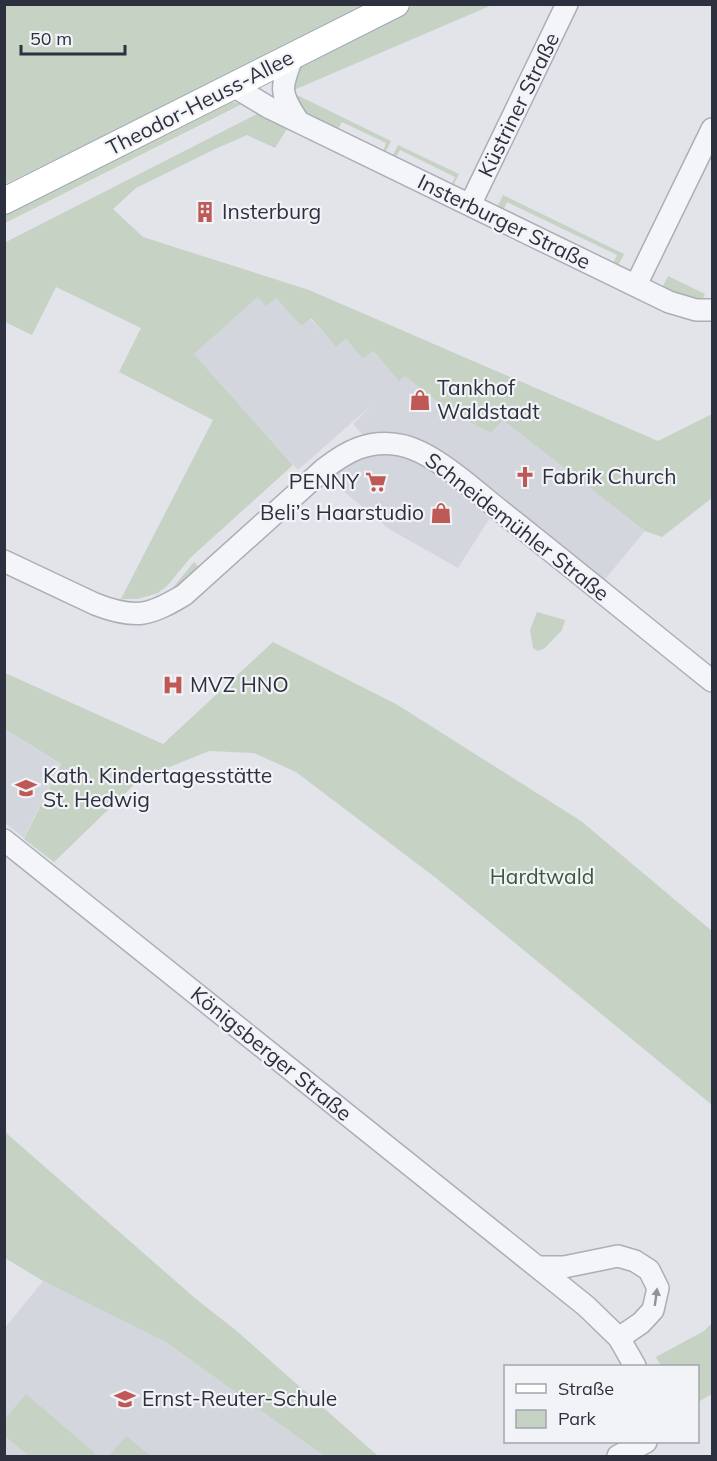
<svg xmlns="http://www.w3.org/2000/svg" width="717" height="1461" viewBox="0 0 717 1461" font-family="Mulish,sans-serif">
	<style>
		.built { fill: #d4d6de }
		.green { fill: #c5d2c4 }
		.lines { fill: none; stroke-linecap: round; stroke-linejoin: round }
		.minor-casing { stroke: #abaeb6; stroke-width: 24 }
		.major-casing { stroke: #a3a6b3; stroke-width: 28 }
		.minor { stroke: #f4f5f8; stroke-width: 21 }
		.major { stroke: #fff; stroke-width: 26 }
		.oneway { fill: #90929c }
		.labels { text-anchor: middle; stroke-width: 4.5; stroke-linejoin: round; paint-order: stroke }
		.street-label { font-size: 21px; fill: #2c303f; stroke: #f2f3f6 }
		.poi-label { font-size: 21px; fill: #2c303f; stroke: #f2f3f6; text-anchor: start }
		.park-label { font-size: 21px; fill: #3b593b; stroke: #f2f3f6 }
	</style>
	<rect width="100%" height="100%" fill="#e2e4e9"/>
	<!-- built -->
	<path class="built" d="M258,297H275L301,326L310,318L336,347L346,339L363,359L372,351L399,380L405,375L455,415L491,433L502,419L645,531L602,583L500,502L458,568L389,529L330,480L351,461L363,435L353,424L374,403L298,470L194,354Z
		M5,729L60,764L24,838L5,823Z
		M43,1281L166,1342L324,1456H5L4,1329Z"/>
	<!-- green -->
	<path class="green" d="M5,5H371L5,184Z
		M414,5H492L289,92L302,61Z
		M297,95L391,141L384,155L382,154L386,143L342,122L336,132L306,116L291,98Z
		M228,101L242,104L5,223V210Z
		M259,113L287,129L275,148L247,135L215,149L136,188L113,209L143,237L309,290L658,441L712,414V498L662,537L645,531L503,420L491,433L455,415L405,376L399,381L373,351L363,359L346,339L336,347L311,318L301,326L276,298L266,306L258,297L194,354L293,465L190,558L168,585L158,593L138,599H121L213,420L119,372L141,328L56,287L32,335L5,322L4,243Z
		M398,145L459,174L452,188L450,187L455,177L400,150L394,160L391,159Z
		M503,195L624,254L617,268L612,266L617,255L507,202L502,212L496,210Z
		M668,276L705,294L701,303L661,290Z
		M194,562L205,573L174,593L171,590Z
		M537,612L565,620L562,630L545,648L538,651L533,648L530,630Z
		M273,642L396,704L581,821L712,931V1105L436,878L296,772L254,753L209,751L140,779L54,862L24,839L61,764L5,729V673L163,744Z
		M5,1132L196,1299L238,1332L378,1456H324L166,1342L43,1281L5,1258Z
		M712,1323V1394L698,1402V1366H661L656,1357L704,1331Z
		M26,1394L95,1453L93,1456H29L5,1436V1419Z
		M126,1436L151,1456H109Z"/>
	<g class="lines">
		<defs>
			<path id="minor" d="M293,56C280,88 279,93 299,122
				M233,86L268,107L669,302L696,310H712
				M470,205L567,4
				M636,285L712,129
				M4,561L95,604C110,610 127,615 143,613C157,611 172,602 184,595L324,469C347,451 369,439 400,445C433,451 474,490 502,512C573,568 642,625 712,681
				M4,840L586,1306L619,1338L635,1366
				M538,1267H564L618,1256L635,1261L649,1270L658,1288L653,1310L641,1323L619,1338
				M618,1456L646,1442"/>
			<path id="major" d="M4,201L396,4"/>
		</defs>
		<!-- minor casing -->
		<use href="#minor" class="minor-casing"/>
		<!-- major casing -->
		<use href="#major" class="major-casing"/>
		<!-- minor -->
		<use href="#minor" class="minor"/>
		<!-- major -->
		<use href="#major" class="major"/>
	</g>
	<!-- one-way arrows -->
	<defs><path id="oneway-solid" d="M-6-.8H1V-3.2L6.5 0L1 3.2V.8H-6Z" transform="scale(1.5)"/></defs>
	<use class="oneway" href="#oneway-solid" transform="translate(656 1297) rotate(-82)"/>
	<!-- icons -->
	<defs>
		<symbol id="building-bare" viewBox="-9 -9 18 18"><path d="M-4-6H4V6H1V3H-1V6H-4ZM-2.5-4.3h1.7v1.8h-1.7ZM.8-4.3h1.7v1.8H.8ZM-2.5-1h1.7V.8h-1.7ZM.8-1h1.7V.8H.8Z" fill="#bf5956" stroke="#f2f3f6" stroke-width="2.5" paint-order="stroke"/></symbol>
		<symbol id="shop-bare" viewBox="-9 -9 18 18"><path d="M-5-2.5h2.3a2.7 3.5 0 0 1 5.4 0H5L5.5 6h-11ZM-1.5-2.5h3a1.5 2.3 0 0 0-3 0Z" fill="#bf5956" stroke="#f2f3f6" stroke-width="2.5" paint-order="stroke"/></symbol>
		<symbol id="church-bare" viewBox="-9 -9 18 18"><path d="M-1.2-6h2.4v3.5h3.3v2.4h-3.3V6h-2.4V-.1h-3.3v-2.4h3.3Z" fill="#bf5956" stroke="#f2f3f6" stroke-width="2.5" paint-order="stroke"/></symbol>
		<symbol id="supermarket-bare" viewBox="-9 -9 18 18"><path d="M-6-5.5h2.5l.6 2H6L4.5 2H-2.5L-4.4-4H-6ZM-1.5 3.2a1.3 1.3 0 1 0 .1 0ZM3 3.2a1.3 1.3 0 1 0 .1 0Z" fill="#bf5956" stroke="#f2f3f6" stroke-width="2.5" paint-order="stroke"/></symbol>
		<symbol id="hospital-bare" viewBox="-9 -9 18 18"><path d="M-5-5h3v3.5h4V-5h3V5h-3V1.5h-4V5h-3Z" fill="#bf5956" stroke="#f2f3f6" stroke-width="2.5" paint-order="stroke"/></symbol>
		<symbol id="school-bare" viewBox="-9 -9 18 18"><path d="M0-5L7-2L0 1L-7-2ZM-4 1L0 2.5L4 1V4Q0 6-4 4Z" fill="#bf5956" stroke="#f2f3f6" stroke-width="2.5" paint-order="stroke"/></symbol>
	</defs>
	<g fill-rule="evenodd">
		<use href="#building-bare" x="190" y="197" width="30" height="30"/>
		<use href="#shop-bare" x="405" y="385" width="30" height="30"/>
		<use href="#church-bare" x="510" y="462" width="30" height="30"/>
		<use href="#supermarket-bare" x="361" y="467" width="30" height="30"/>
		<use href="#shop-bare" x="426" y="498" width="30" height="30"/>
		<use href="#hospital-bare" x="158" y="670" width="30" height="30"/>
		<use href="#school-bare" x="11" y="773" width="30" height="30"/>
		<use href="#school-bare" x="110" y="1384" width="30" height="30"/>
	</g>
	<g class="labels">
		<!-- street labels -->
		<g class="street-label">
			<text transform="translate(200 103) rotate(-27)" y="7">Theodor-Heuss-Allee</text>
			<text transform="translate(519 105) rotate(-64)" y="7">Küstriner Straße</text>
			<text transform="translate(504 222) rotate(26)" y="7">Insterburger Straße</text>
			<text transform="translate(517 527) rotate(38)" y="7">Schneidemühler Straße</text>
			<text transform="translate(271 1054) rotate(39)" y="7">Königsberger Straße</text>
		</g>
		<!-- poi labels -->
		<g class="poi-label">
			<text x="222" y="219">Insterburg</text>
			<text x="437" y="395">Tankhof<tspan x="437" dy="24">Waldstadt</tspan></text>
			<text x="542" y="484">Fabrik Church</text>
			<text x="359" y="489" text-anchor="end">PENNY</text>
			<text x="424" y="520" text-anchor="end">Beli’s Haarstudio</text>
			<text x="190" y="692">MVZ HNO</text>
			<text x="43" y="783">Kath. Kindertagesstätte<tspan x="43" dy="24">St. Hedwig</tspan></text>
			<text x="142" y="1406">Ernst-Reuter-Schule</text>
		</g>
		<!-- park labels -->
		<g class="park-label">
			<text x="542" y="884">Hardtwald</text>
		</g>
	</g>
	<!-- border -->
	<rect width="717" height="1461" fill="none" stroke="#2c303f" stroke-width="12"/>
	<!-- legend -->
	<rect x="504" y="1365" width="195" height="78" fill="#f2f3f6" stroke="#a3a5ad" stroke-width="1.5"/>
	<rect x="516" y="1384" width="30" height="9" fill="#ffffff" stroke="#a3a5ad" stroke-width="1.5"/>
	<text x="558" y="1395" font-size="18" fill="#2c303f">Straße</text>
	<rect x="516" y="1410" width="30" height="18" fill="#c5d2c4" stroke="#a3a5ad" stroke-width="1.5"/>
	<text x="558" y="1425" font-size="18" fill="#2c303f">Park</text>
	<!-- scale -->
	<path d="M21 45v9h104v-9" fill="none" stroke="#2c303f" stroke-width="3"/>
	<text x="30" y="45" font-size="18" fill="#2c303f" stroke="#f2f3f6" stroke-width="4.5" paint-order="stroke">50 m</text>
</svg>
